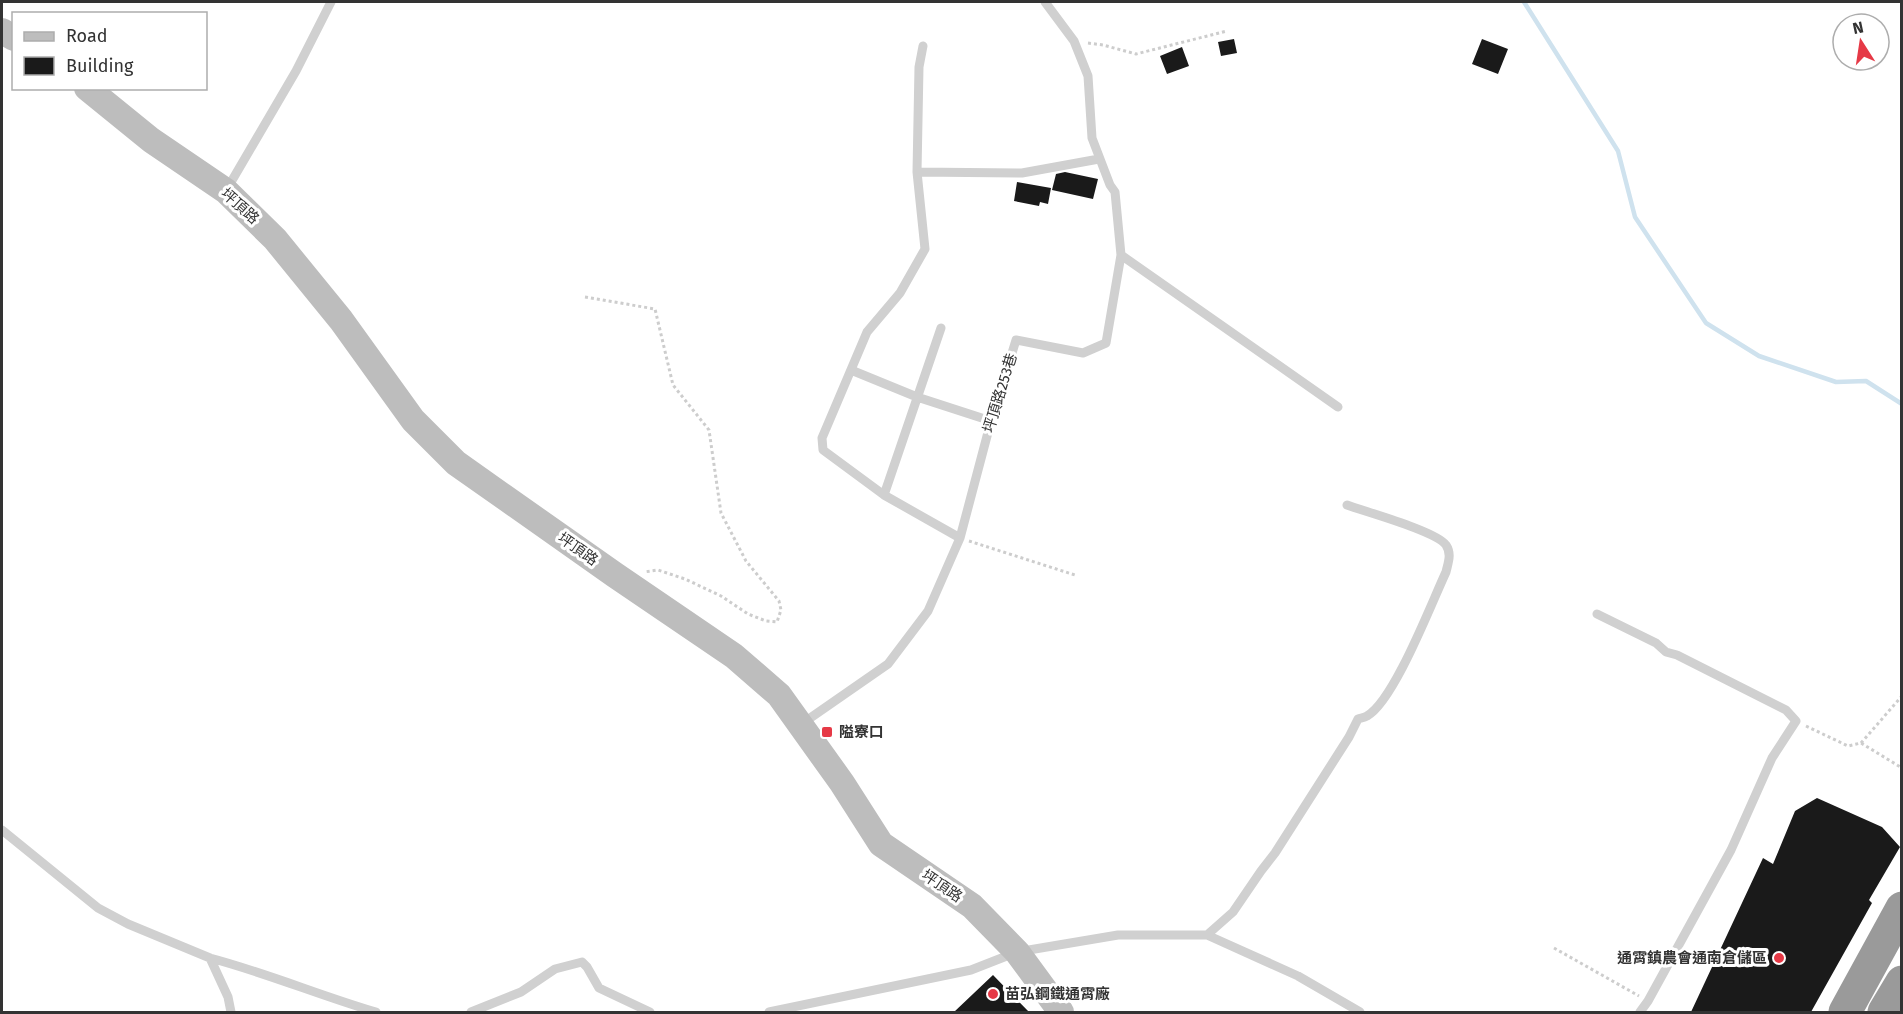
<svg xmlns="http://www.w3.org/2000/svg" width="1903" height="1014" viewBox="0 0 1903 1014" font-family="'Fira Sans','Noto Sans TC',sans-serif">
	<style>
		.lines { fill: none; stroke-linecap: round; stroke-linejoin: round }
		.stream { stroke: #cfe2ee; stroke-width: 4.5 }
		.building { fill: #1a1a1a }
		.path { stroke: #cdcdcd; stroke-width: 3; stroke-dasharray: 3 3; stroke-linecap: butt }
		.lane { stroke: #d0d0d0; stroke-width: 9 }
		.secondary { stroke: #bdbdbd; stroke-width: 26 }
		.highway { stroke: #9a9a9a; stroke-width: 33 }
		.poi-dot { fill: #e63946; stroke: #fff; stroke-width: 2 }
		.labels { text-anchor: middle; stroke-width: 6; stroke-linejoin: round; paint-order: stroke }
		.street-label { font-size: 15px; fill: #333; stroke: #fff }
		.poi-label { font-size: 15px; font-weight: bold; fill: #333; stroke: #fff; text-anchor: start }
	</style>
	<rect width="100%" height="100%" fill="#fff"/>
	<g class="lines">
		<!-- stream -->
		<path class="stream" d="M1524,2L1618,151L1635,217L1706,323L1759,356L1836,382L1866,381L1902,404"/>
	</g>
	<!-- building -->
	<path class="building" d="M1234,39L1237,53L1221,56L1218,42Z
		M1482,39L1508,49L1498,74L1472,64Z
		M1182,47L1189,66L1167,74L1160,56Z
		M1065,172L1098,179L1093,199L1052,190L1056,174Z
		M1017,182L1051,188L1048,204L1040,202L1039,206L1014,201Z
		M1817,798L1882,827L1900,847L1869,900L1872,903L1811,1012H1691L1763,858L1773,864L1795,811Z
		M993,975L1029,1012H954Z"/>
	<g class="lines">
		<!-- path -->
		<path class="path" d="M1088,43L1103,45L1136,54L1227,31
			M585,297L655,309L673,385L709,430L721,513L746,561L779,601L781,610L777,622L766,621L748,614L721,596L685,579L658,570L644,572
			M969,541L1075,575
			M1806,726L1848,746L1861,743L1902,768
			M1861,743L1902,696
			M1554,948L1639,996"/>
		<!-- lane -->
		<path class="lane" d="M923,46L919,67L917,172L1022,173L1099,159
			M917,172L925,249L900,293L867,332L822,438L823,450L884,495L960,538
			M227,189L296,71L331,2
			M1121,255L1338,407
			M851,370L917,397L991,421
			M884,495L941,328
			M1597,614L1656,643L1666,652L1677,655L1786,710L1796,721L1772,758L1731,850L1648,1001L1640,1012
			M803,723L888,664L928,611L960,538L991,421L1016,340L1083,353L1106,343L1121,255L1115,192L1110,185L1092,138L1088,76L1074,41L1045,2
			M2,830L98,908L128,924L210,958L228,997L231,1012
			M1207,935L1298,976L1360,1012
			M210,958C267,973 321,996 376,1012
			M471,1012L521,992L555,969L582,962L587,967L599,988L650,1012
			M769,1012L971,970L1017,952L1118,935H1207L1233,912L1261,871L1275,853L1349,737L1358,719C1361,718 1364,718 1367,716C1394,701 1431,604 1446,572C1448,563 1452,554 1446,545C1436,531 1366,512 1347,505"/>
		<!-- secondary -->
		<path class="secondary" d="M2,31L14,38
			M87,88L151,140L226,191L275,239L341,320L413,420L456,463L615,575L734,656L779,695L842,783L881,844L972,906L1017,952L1061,1012"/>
		<!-- highway -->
		<path class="highway" d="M1845,1012L1902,908
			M1884,1012L1902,982"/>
	</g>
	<!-- markers -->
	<g class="poi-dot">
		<rect x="821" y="726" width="12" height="12" rx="3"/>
		<circle cx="1779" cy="958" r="6"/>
		<circle cx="993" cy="994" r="6"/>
	</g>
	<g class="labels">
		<!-- street labels -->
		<g class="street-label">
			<text transform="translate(240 206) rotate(42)" y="5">坪頂路</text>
			<text transform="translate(1000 393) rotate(-73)" y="5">坪頂路253巷</text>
			<text transform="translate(578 549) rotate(35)" y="5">坪頂路</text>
			<text transform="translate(942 886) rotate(34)" y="5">坪頂路</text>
		</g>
		<!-- poi labels -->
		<g class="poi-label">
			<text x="839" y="737">隘寮口</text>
			<text x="1767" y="963" text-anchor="end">通霄鎮農會通南倉儲區</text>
			<text x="1005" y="999">苗弘鋼鐵通霄廠</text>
		</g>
	</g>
	<!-- border -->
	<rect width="1903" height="1014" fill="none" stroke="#333333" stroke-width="6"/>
	<!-- legend -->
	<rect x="12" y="12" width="195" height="78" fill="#ffffff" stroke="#adadad" stroke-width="1.5"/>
	<rect x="24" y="32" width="30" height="9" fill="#bdbdbd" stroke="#adadad" stroke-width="1.5"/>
	<text x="66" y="42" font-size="18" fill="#333333">Road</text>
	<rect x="24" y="57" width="30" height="18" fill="#1a1a1a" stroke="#adadad" stroke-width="1.5"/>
	<text x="66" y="72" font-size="18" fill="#333333">Building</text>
	<!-- north arrow -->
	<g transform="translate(1861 42) rotate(348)"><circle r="28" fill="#ffffff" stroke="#adadad" stroke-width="1.5"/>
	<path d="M0-4.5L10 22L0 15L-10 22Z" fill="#e63946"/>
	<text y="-9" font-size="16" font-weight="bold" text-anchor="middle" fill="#333333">N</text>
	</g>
</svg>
